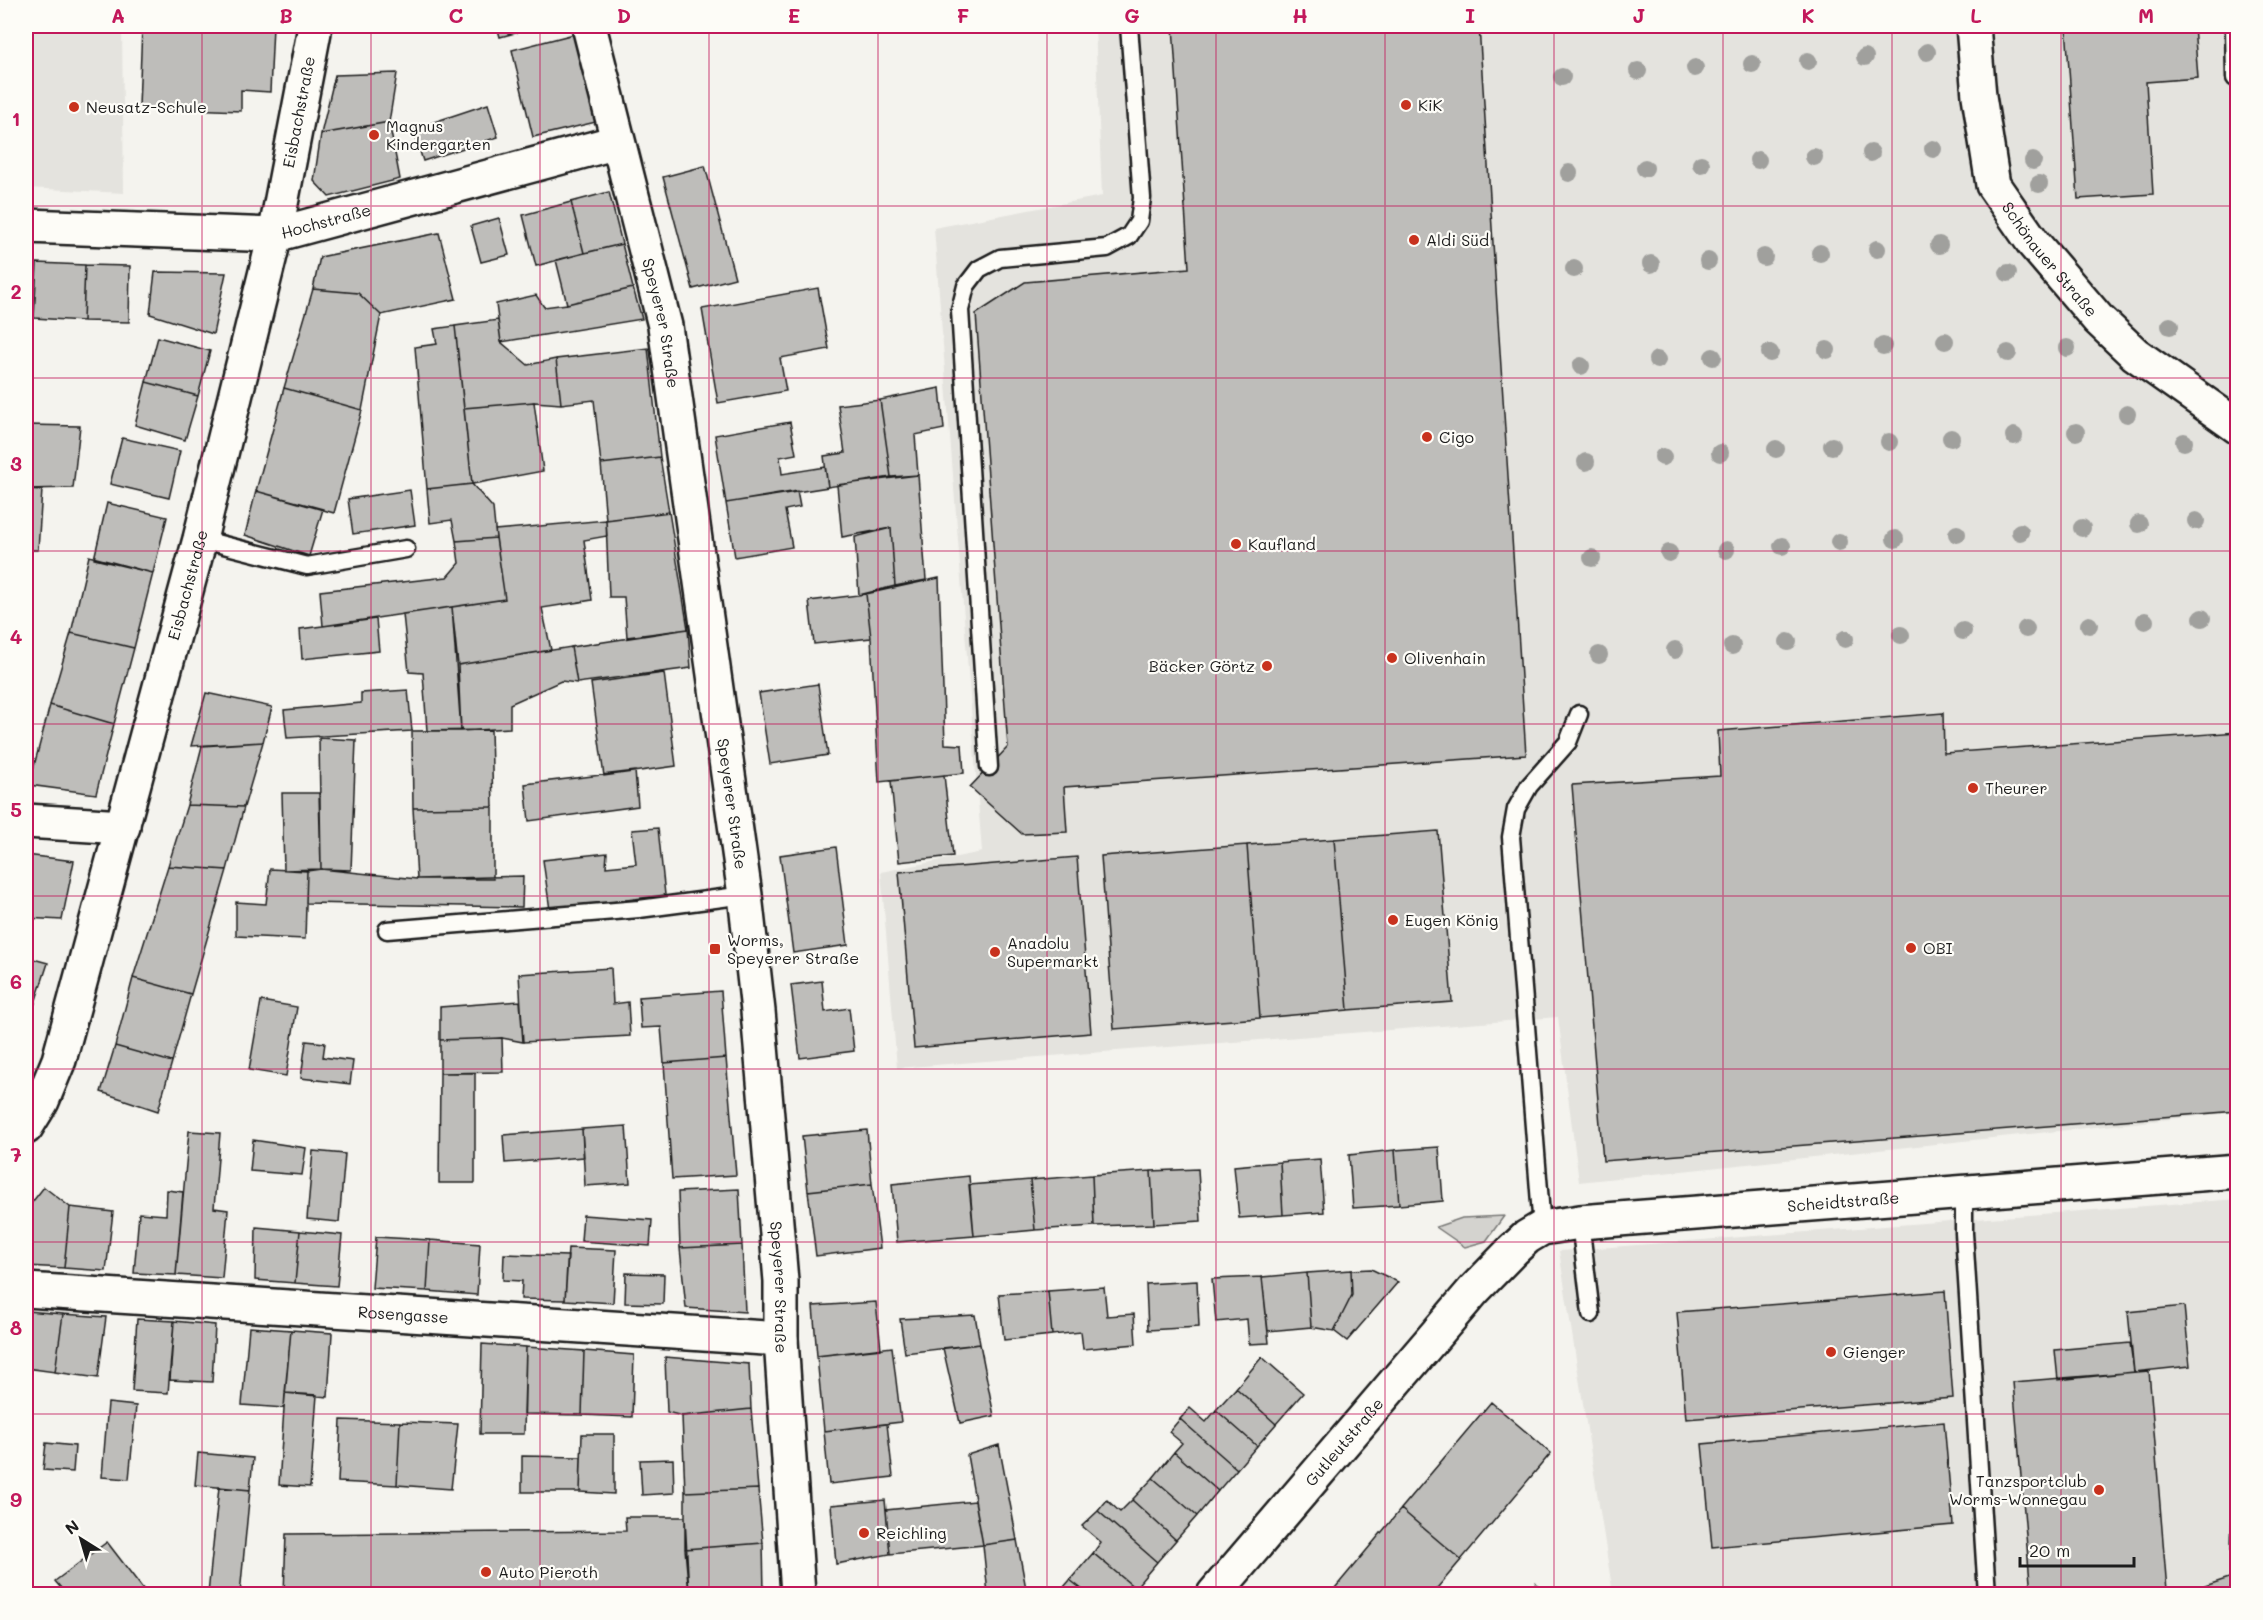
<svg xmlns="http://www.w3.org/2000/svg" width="2263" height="1620" viewBox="0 0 2263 1620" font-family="Mali,sans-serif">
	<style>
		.built { fill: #e4e3de }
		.green { fill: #d4d3cf; stroke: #787876; stroke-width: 1.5 }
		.building { fill: #bebdba; stroke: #1c1c1c; stroke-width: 1.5 }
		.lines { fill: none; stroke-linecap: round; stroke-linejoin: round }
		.service-casing { stroke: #1c1c1c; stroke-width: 21 }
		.minor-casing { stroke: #1c1c1c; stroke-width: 38 }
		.secondary-casing { stroke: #1c1c1c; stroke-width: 38 }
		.path { stroke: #1c1c1c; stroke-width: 4; stroke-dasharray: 1.5 4.5; stroke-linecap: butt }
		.service { stroke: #fdfcf7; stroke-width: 16 }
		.minor { stroke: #fdfcf7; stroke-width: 33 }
		.secondary { stroke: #fdfcf7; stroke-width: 33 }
		.tree { fill: #a0a09d }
		.grid { fill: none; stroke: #c2185b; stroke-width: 1.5; stroke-opacity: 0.55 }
		.poi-dot { fill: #c8321e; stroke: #fdfcf7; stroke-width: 2 }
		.labels { text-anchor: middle; stroke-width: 4.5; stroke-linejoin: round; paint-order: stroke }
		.poi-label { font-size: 16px; fill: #1c1c1c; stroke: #fdfcf7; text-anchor: start }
		.street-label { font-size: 16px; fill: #1c1c1c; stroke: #fdfcf7 }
		.neatline { fill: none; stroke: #c2185b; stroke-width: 2 }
		.grid-label { font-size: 20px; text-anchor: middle; font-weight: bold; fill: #c2185b }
	</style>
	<rect width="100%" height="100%" fill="#f4f3ee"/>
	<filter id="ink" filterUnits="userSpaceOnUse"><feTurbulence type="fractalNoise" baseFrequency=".0167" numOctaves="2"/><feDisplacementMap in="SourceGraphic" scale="12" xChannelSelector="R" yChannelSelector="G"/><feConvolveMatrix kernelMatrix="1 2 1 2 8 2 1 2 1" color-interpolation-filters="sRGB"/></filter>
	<g filter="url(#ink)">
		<!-- built -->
		<path class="built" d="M26,26H122L124,193L26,188Z
			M1095,26H2237V1112L1579,1182L1558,1017L897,1068L881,872L982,852L934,228L1102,196Z
			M2237,1199V1594H1613L1559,1251Z"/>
		<!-- green -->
		<path class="green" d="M1504,1216L1486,1241L1465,1247L1436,1227L1462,1218Z"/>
		<!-- building -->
		<path class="building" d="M142,26H273L270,92L241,90V111L139,107Z
			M497,26H542L500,37Z
			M1173,26H1479L1526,755L1064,787L1067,832L1022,834L970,787L1008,747L976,314L1025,282L1189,268Z
			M2066,26H2194L2198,78L2146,82L2153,194L2078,199Z
			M578,33L600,121L533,137L512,50Z
			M397,73L389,122L321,134L335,75Z
			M488,104L498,137L423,161L413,129Z
			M389,122L400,179L329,197L314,181L321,134Z
			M705,166L735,278L693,289L663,177Z
			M609,192L622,244L584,253L571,202Z
			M571,202L584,253L536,266L523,215Z
			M499,218L509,255L481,262L471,226Z
			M439,233L456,299L381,315L358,293L313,289L320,257Z
			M622,244L633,288L567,304L556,260Z
			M37,263L85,265L83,321L34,318Z
			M85,265L130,266L129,322L83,321Z
			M155,272L226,273L213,334L150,314Z
			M633,288L642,319L501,342L496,304L536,295L544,307L567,304Z
			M818,288L829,349L780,358L786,391L718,403L702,309Z
			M313,289L358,293L381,315L362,410L284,388Z
			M498,320L501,342L528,365L556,359L561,404L534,402L464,408L455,326Z
			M455,326L472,484L427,489L415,347L437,344L434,329Z
			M158,337L210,351L198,396L146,382Z
			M648,348L660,457L601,464L594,400L561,404L556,359Z
			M146,382L198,396L185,440L135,425Z
			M284,388L362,410L334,513L256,491Z
			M940,388L944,429L915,435L918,475L891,477L880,400Z
			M880,400L891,477L828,487L824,456L845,453L838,405Z
			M534,402L543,471L472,484L464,408Z
			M790,422L796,454L780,457L782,474L825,467L828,487L726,503L715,435Z
			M26,425L80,426L73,488L26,489Z
			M122,438L180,451L169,498L110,484Z
			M660,457L669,512L606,520L601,464Z
			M918,475L926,580L895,586L891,528L842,537L837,485Z
			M472,484L493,508L496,538L456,541L452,520L430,523L427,489Z
			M26,489L42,490L38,550H26Z
			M410,490L415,525L353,534L348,499Z
			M256,491L323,509L309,556L245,535Z
			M797,491L800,507L785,510L792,547L735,557L726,503Z
			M107,503L167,517L153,573L94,559Z
			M669,512L688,629L627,637L624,597H609L606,520Z
			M606,520L607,536L584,540L592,600L542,608L551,650L458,665L452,607L505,599L495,530Z
			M891,528L895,586L859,595L855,537Z
			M496,538L505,599L323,626L320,591L447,577L459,563L456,541Z
			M89,556L153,573L134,648L71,633Z
			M939,578L945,744L962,745L964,773L879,782L871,638L866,594Z
			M866,594L871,638L814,644L809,601Z
			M452,607L461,731H427L423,673L409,672L403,614Z
			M376,619L379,651L302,659L300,629Z
			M688,629L691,668L577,683L571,647Z
			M71,633L134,648L114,724L50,705Z
			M571,647L577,683L561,681L510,704V728L461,731L458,665Z
			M664,673L676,766L604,776L591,683Z
			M818,684L828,755L770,764L759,693Z
			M408,690L412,731L287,738L284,710L361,703V693Z
			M206,693L272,707L263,742L191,746Z
			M50,705L114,724L96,794L29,785Z
			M1943,713L1944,753L2238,732V1111L1603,1161L1572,785L1720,776L1718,731Z
			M491,730L493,807L413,808L412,731Z
			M319,738L356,740L351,870L321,869Z
			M263,742L244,807L187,805L202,746Z
			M635,771L638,806L529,821L525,784Z
			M944,775L953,856L899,862L891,781Z
			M282,793H319L321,869L284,870Z
			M187,805L244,807L227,870L168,866Z
			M493,807V879H417L413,808Z
			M658,828L665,895L550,910L543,860L607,853L606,867L636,864L632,830Z
			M1438,831L1452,1002L1348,1010L1334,839Z
			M1334,839L1348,1010L1260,1018L1247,845Z
			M1247,845L1260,1018L1114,1029L1101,856Z
			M836,847L848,945L793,953L780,855Z
			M26,855L74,861L62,920L26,918Z
			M1077,857L1091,1033L914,1048L899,872Z
			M168,866L227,870L191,994L133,978Z
			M270,869L307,871L305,939L236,936V902L266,904Z
			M321,869L417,879L523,876L522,907L306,903L307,871Z
			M26,957L48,963L33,1009L26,1006Z
			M611,968L613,1004L628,1002L630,1036L523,1042L519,974Z
			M133,978L191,994L172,1062L115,1046Z
			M822,981L825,1012L849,1008L854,1051L800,1058L791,985Z
			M721,991L726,1058L664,1063L661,1027L641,1028L639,997Z
			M261,1001L297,1007L286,1076L249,1070Z
			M520,1001L523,1042L502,1038L440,1040V1007Z
			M26,1006L33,1009L26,1033Z
			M502,1038L503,1072L440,1073V1040Z
			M306,1041L325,1043L323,1057L353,1061L350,1084L301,1078Z
			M115,1046L172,1062L158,1111L101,1092Z
			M726,1058L736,1175L672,1179L664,1063Z
			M440,1073H475V1183H439Z
			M626,1126L630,1183L585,1186L582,1129Z
			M582,1129L584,1157L505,1163L503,1135Z
			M867,1130L872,1184L808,1191L802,1136Z
			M189,1131L220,1133L214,1208L228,1210L222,1278L176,1275Z
			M253,1140L306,1148L302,1175L250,1171Z
			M1439,1147L1443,1201L1399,1205L1395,1150Z
			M1395,1150L1399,1205L1353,1208L1349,1155Z
			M313,1151L345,1154L339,1222L307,1219Z
			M1320,1159L1324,1212L1283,1215L1280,1162Z
			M1280,1162L1283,1215L1239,1218L1234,1166Z
			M1198,1169L1201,1221L1154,1224L1151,1171Z
			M1151,1171L1154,1224L1094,1226L1092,1175Z
			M1092,1175L1094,1226L1035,1230L1030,1180Z
			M969,1176L974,1236L897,1242L892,1184Z
			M1030,1180L1035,1230L974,1236L969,1185Z
			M872,1184L880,1248L816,1256L808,1191Z
			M44,1187L70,1207L64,1268L26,1266V1210Z
			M739,1189L742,1245L680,1248L678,1192Z
			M167,1190L183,1192L176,1275L134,1273L139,1213L166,1215Z
			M70,1207L113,1212L106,1271L64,1268Z
			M583,1215L652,1220L650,1246L581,1241Z
			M256,1227L300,1231L295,1283L255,1280Z
			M300,1231L342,1235L337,1286L295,1283Z
			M376,1237L430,1240L427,1291L372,1288Z
			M430,1240L480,1244L477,1295L427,1291Z
			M742,1245L745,1312L686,1308L680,1248Z
			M568,1248L616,1250L613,1303L565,1300Z
			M504,1254L568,1256L565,1300L521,1299L522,1281L503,1280Z
			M1371,1269L1398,1282L1347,1341L1334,1331L1352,1295L1351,1270Z
			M1351,1270L1352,1295L1334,1331L1311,1327L1307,1273Z
			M626,1273L664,1274L663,1304L625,1303Z
			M1307,1273L1311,1327L1268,1331L1262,1277Z
			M1262,1277L1269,1343L1249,1344L1247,1319L1216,1322L1212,1279Z
			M1197,1281L1199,1327L1148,1330L1146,1284Z
			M1104,1287L1107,1316L1134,1314L1136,1344L1083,1349L1081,1332L1052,1335L1048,1291Z
			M1048,1291L1052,1335L1004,1340L999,1294Z
			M1945,1291L1953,1398L1686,1419L1677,1312Z
			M876,1302L881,1349L817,1356L813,1306Z
			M2184,1306L2190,1366L2134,1372L2128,1312Z
			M26,1311L63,1314L55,1372L26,1368Z
			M63,1314L106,1317L98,1378L55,1372Z
			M975,1315L980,1344L905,1353L900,1319Z
			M137,1319L174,1321L168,1393L132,1391Z
			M174,1321L215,1325L212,1382L170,1380Z
			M249,1327L291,1330L284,1408L242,1405Z
			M291,1330L332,1333L328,1397L285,1393Z
			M2130,1343L2134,1372L2058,1380L2055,1350Z
			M482,1344L526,1347L524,1434H480Z
			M980,1344L994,1416L960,1423L943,1348Z
			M526,1347L584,1351L582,1415L524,1414Z
			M892,1347L901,1422L824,1431L817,1356Z
			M584,1351L634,1355L632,1417L582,1415Z
			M665,1357L749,1364L751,1409L682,1416L667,1412Z
			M1262,1357L1303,1393L1276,1424L1236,1388Z
			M2149,1371L2167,1590L2118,1594H2031L2013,1382Z
			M1236,1388L1276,1424L1257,1446L1216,1410Z
			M285,1393L317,1395L310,1487L279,1485Z
			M1491,1402L1551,1453L1461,1560L1401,1509Z
			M108,1403L136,1406L129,1479L102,1477Z
			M1190,1408L1206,1422L1216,1410L1257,1446L1237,1469L1180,1419Z
			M751,1409L758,1489L685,1492L682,1416Z
			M1180,1419L1237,1469L1218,1491L1174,1452L1182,1443L1169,1432Z
			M341,1420L400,1422L397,1485L338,1482Z
			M400,1422L458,1424L451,1489L397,1485Z
			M1944,1422L1953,1525L1712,1547L1702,1444Z
			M887,1424L893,1477L829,1484L824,1431Z
			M582,1434H614V1494L580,1492Z
			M46,1443L75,1446L73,1472L43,1470Z
			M999,1445L1017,1540L983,1545L967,1455Z
			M1174,1452L1218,1491L1197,1516L1153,1478Z
			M198,1453L253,1458L250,1490L195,1485Z
			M522,1456L581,1457L580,1492H522Z
			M673,1459L674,1493L642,1495L640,1460Z
			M2233,1464H2238V1550H2231Z
			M1153,1478L1197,1516L1176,1540L1132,1500Z
			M219,1487L250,1490L240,1594H208Z
			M758,1489L763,1543L685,1549V1492Z
			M885,1500L890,1554L836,1564L831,1505Z
			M1107,1500L1120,1512L1132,1500L1176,1540L1157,1562L1098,1511Z
			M975,1501L983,1545L890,1554L886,1510Z
			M1401,1509L1461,1560L1432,1594H1330Z
			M1098,1511L1157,1562L1135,1588L1093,1553L1101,1542L1082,1526Z
			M625,1517H685L689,1594H284L286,1534L626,1531Z
			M1017,1540L1027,1594H988L983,1545Z
			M107,1542L147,1594H66L55,1581Z
			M763,1543L764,1594H689L685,1549Z
			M1093,1553L1135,1588L1129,1594H1088L1070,1580Z
			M2238,1575V1594H2209L2205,1586Z
			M1070,1580L1088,1594H1058Z"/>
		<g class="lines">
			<defs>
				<path id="service" d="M2234,26L2235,78
					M200,539L307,566L406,549
					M989,767L960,310L966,286L979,269L1000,258L1107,248L1129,236L1139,221L1142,198L1129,26
					M387,930L639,909L745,895
					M1964,1193V1233L1987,1594
					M1580,1222L1591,1314
					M1542,1228L1511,837L1516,809L1529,786L1568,742L1579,714"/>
				<g id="minor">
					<path id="s1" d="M589,26L665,326L745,895L758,1011L781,1281V1339L798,1594"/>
					<path id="s2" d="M1973,26L1979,96L1993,185L2034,244L2098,319L2135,354L2238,427"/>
					<path id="s3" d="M26,226L275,235L617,142"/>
					<path d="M26,821L123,827"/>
					<path id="s4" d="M26,1127L42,1101L59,1060L200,539L275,235L314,32"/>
					<path id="s5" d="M26,1290L781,1339"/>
				</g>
				<g id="secondary">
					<path id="s6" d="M1214,1594L1474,1290L1513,1250L1527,1237L1542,1228L1580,1222L2238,1171"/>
				</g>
			</defs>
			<!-- service casing -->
			<use href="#service" class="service-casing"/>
			<!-- minor casing -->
			<use href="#minor" class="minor-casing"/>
			<!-- secondary casing -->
			<use href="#secondary" class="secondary-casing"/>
			<!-- path -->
			<path class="path" d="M1521,1594L1537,1583"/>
			<!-- service -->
			<use href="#service" class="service"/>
			<!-- minor -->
			<use href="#minor" class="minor"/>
			<!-- secondary -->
			<use href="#secondary" class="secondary"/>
		</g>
		<!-- trees -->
		<g class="tree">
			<circle cx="1927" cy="52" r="9"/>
			<circle cx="1865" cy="57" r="9"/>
			<circle cx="1808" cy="61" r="9"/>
			<circle cx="1752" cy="64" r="9"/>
			<circle cx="1695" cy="68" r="9"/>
			<circle cx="1638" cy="71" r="9"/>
			<circle cx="1562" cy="77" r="9"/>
			<circle cx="1933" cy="149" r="9"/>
			<circle cx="1871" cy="153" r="9"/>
			<circle cx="1814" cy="157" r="9"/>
			<circle cx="1758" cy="160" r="9"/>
			<circle cx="2033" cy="161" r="9"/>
			<circle cx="1701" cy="164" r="9"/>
			<circle cx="1645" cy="168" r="9"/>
			<circle cx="1569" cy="173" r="9"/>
			<circle cx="2039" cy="184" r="9"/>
			<circle cx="1939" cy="245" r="9"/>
			<circle cx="1877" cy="249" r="9"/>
			<circle cx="1820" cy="253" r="9"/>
			<circle cx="1764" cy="257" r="9"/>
			<circle cx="1708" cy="261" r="9"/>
			<circle cx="1651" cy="264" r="9"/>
			<circle cx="1574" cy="269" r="9"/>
			<circle cx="2008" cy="273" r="9"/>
			<circle cx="2170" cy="326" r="9"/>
			<circle cx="1945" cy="341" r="9"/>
			<circle cx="1883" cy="346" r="9"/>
			<circle cx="2067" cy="348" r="9"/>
			<circle cx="1827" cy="350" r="9"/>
			<circle cx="1770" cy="353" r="9"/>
			<circle cx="2008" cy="353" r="9"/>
			<circle cx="1713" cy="357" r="9"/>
			<circle cx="1657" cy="360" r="9"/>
			<circle cx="1581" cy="366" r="9"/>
			<circle cx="2127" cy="414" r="9"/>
			<circle cx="2076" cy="432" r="9"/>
			<circle cx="2014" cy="436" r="9"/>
			<circle cx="1951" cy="438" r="9"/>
			<circle cx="1889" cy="442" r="9"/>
			<circle cx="2184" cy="442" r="9"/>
			<circle cx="1832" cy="446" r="9"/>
			<circle cx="1776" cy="449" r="9"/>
			<circle cx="1720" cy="453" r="9"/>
			<circle cx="1663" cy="457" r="9"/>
			<circle cx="1586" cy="462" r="9"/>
			<circle cx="2196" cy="521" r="9"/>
			<circle cx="2139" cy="524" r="9"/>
			<circle cx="2082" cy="528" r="9"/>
			<circle cx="2020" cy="532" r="9"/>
			<circle cx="1957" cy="534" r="9"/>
			<circle cx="1895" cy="539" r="9"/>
			<circle cx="1839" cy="542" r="9"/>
			<circle cx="1782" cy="546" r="9"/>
			<circle cx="1726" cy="550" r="9"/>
			<circle cx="1669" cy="553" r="9"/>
			<circle cx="1592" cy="558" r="9"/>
			<circle cx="2202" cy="618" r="9"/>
			<circle cx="2145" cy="621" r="9"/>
			<circle cx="2089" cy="625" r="9"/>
			<circle cx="2026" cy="629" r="9"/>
			<circle cx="1963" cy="631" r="9"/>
			<circle cx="1901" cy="635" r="9"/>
			<circle cx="1845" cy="639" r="9"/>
			<circle cx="1788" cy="642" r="9"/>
			<circle cx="1732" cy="646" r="9"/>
			<circle cx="1675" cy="650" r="9"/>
			<circle cx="1599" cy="655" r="9"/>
		</g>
	</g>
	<!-- grid -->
	<path class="grid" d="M202,26V1594M371,26V1594M540,26V1594M709,26V1594M878,26V1594M1047,26V1594M1216,26V1594M1385,26V1594M1554,26V1594M1723,26V1594M1892,26V1594M2061,26V1594M26,206H2238M26,378H2238M26,551H2238M26,724H2238M26,896H2238M26,1069H2238M26,1242H2238M26,1414H2238"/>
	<!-- markers -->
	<g class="poi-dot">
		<circle cx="1406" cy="105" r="6"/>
		<circle cx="74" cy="107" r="6"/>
		<circle cx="374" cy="135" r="6"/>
		<circle cx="1414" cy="240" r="6"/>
		<circle cx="1427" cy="437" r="6"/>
		<circle cx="1236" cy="544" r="6"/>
		<circle cx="1392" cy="658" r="6"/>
		<circle cx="1267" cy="666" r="6"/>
		<circle cx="1973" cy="788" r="6"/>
		<circle cx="1393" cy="920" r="6"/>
		<circle cx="1911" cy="948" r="6"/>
		<rect x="709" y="943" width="12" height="12" rx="3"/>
		<circle cx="995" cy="952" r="6"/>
		<circle cx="1831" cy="1352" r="6"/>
		<circle cx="2099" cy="1490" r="6"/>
		<circle cx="864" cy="1533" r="6"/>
		<circle cx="486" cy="1572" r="6"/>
	</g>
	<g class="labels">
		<!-- poi labels -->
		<g class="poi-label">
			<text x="1418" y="111">KiK</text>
			<text x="86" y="113">Neusatz-Schule</text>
			<text x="386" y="132">Magnus<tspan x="386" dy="18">Kindergarten</tspan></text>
			<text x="1426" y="246">Aldi Süd</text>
			<text x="1439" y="443">Cigo</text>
			<text x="1248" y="550">Kaufland</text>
			<text x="1404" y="664">Olivenhain</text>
			<text x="1255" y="672" text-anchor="end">Bäcker Görtz</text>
			<text x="1985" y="794">Theurer</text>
			<text x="1405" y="926">Eugen König</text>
			<text x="727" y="946">Worms,<tspan x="727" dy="18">Speyerer Straße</tspan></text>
			<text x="1007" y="949">Anadolu<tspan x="1007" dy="18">Supermarkt</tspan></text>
			<text x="1923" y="954">OBI</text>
			<text x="1843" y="1358">Gienger</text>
			<text x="2087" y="1487" text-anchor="end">Tanzsportclub<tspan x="2087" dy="18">Worms-Wonnegau</tspan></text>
			<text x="876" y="1539">Reichling</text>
			<text x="498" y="1578">Auto Pieroth</text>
		</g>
		<!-- street labels -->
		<g class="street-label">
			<text dy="6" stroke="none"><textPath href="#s4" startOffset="1053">Eisbachstraße</textPath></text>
			<text dy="6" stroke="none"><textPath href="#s3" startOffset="302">Hochstraße</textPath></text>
			<text dy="6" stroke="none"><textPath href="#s2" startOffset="254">Schönauer Straße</textPath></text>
			<text dy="6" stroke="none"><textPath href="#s1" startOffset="306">Speyerer Straße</textPath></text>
			<text dy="6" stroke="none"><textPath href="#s4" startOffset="567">Eisbachstraße</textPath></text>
			<text dy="6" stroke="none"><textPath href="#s1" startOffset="792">Speyerer Straße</textPath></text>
			<text dy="6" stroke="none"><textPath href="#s6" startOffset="795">Scheidtstraße</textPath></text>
			<text dy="6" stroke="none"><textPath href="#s1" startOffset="1278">Speyerer Straße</textPath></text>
			<text dy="6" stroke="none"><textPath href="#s5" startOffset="378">Rosengasse</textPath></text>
			<text dy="6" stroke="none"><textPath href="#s6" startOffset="200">Gutleutstraße</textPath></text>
		</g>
	</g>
	<!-- margin -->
	<rect width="2263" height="1620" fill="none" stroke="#fdfcf7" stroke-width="66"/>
	<!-- north arrow -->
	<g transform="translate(81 1539) rotate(323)" stroke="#fdfcf7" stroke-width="4.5" paint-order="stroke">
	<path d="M0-4.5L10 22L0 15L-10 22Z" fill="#1c1c1c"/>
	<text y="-9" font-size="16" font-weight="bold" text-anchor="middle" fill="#1c1c1c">N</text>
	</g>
	<!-- scale -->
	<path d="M2020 1557v9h114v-9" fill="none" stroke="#1c1c1c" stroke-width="3"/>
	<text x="2029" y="1557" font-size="18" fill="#1c1c1c" stroke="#fdfcf7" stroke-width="4.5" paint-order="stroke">20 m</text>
	<rect x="33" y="33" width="2197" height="1554" class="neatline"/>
	<g class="grid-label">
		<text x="118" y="23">A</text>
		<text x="286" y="23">B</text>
		<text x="456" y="23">C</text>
		<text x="624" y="23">D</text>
		<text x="794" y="23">E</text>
		<text x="963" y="23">F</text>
		<text x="1132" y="23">G</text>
		<text x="1300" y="23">H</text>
		<text x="1470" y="23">I</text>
		<text x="1639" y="23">J</text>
		<text x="1808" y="23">K</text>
		<text x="1976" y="23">L</text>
		<text x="2146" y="23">M</text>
		<text x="16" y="126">1</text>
		<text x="16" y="299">2</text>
		<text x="16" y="471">3</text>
		<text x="16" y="644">4</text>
		<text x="16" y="817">5</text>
		<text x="16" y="989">6</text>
		<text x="16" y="1162">7</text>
		<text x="16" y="1335">8</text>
		<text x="16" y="1507">9</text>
	</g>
</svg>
